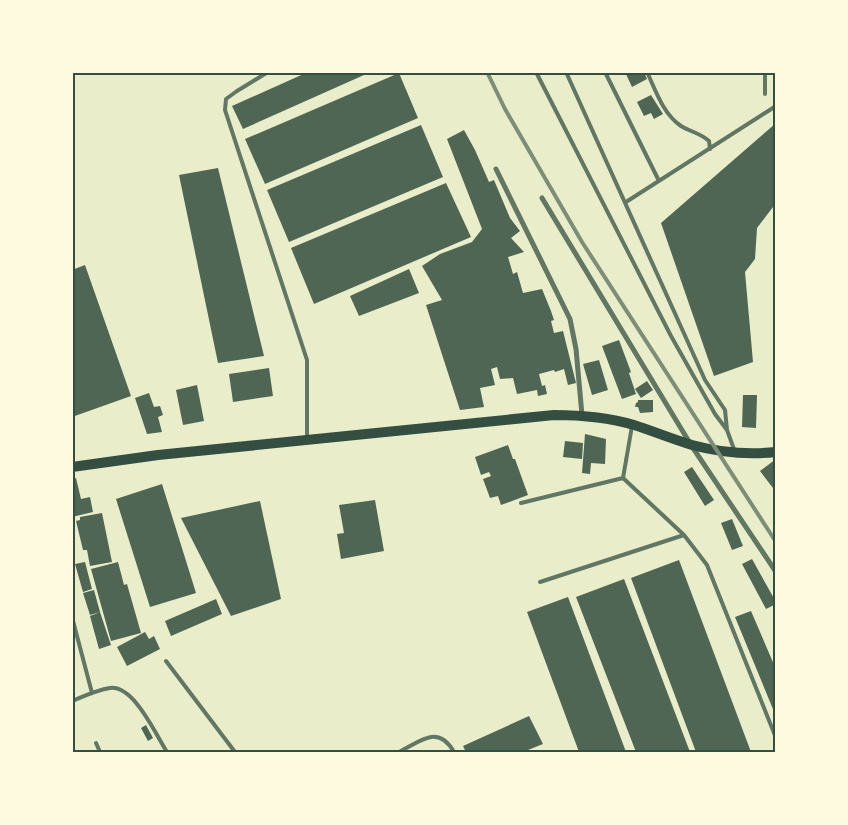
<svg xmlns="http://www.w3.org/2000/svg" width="848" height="825" viewBox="0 0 848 825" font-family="Karla,sans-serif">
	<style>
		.building { fill: #4f6655 }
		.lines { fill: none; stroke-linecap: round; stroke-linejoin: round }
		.service { stroke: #617663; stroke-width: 4 }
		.minor { stroke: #617663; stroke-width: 5 }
		.secondary { stroke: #344e41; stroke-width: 10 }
		.rail { stroke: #7c8e77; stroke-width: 4 }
		.neatline { fill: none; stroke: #344e41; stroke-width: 2 }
	</style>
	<rect width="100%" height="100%" fill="#e9edc9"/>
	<!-- building -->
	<path class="building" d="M308,72H363L364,75L243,129L232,106Z
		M625,72H644L647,79L632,87Z
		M399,73L418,118L265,184L245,139Z
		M651,95L663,114L654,119L651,113L644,116L637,102Z
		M776,123V203L757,228L755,259L745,272L753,362L714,376L661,223Z
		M421,125L443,177L289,242L267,190Z
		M464,130L475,150L489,182L494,180L510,218L520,231L511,238L524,252L508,257L513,274L517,272L523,293L542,289L551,311L554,320L551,321L554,333L563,331L576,383L568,385L564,369L555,372L554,370L539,374L542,386L545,385L547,394L538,396L537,390L517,394L513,378L500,379L497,367L491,369L495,385L480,388L484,407L460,410L426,305L442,300L422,266L440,254L472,242L482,229L447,139Z
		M218,168L264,356L218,363L179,175Z
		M446,183L471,237L314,304L291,248Z
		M85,265L131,396L72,417V270Z
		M409,269L419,293L359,316L350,296Z
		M619,340L631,372L629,373L636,394L622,399L602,346Z
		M599,360L608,390L592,395L583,364Z
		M269,368L273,396L233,402L229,374Z
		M647,381L653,390L641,398L635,389Z
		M197,385L204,421L183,425L176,390Z
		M149,393L154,407L160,406L163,415L158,417L162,432L147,434L135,398Z
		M743,395H757L756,428L742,427Z
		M638,400H653V412L640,413L638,407H635L636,403L638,402Z
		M585,434L606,439L605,464L591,463L590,474L582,473Z
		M565,441L583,443L582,459L563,457Z
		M508,445L513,459H515L528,495L501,505L498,496L490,498L483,479L491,476L489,472L481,475L475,457Z
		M776,459V492L760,471Z
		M692,467L714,500L705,506L684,472Z
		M76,478L81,499L90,497L93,512L72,517V479Z
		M162,484L196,593L150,607L116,499Z
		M375,500L384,551L341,559L337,534L344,533L339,505Z
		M260,501L281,599L231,616L181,518Z
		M102,513L112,562L90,566L87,550H83L76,521L80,520V517Z
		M732,519L743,546L732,550L721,523Z
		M752,559L776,602V604L766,609L742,564Z
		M679,560L751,752H696L631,578Z
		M85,562L92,589L83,592L75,564Z
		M118,562L124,585L127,584L141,633L111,641L91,569Z
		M624,579L690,752H636L576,597Z
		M94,590L100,612L90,615L83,593Z
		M568,597L626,752H579L527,612Z
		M216,599L222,614L171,636L165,621Z
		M751,611L775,667V714L735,617Z
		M100,612L111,645L99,649L90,616Z
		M145,632L149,639L154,636L160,649L127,666L117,647Z
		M529,716L543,744L523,752H466L463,746Z
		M146,725L153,738L148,741L141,728Z"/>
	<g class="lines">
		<!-- service -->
		<path class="service" d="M268,72L237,91L226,99L225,110L307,360V439
			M536,72L671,336L715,414L727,430
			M566,72L705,380L725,410L727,430L735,452
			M605,72L659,181
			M647,72C656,91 663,114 681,126C691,132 700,133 709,141L710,149
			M765,72V94
			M626,202L776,106
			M623,478L684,535L707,565L776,738
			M623,478L632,426
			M521,503L623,478
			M540,582L684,535
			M72,617L92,693
			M166,661L235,752
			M72,701C84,696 97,690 110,688C134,685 156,735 167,752
			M96,743L100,752
			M399,752C421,741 438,724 454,752"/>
		<!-- minor -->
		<path class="minor" d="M496,169L570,319L576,349L582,415
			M542,198L691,445L776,572"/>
		<!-- secondary -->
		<path class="secondary" d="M72,467L158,455L554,415C581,415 607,417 634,425C653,431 672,439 692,445C718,452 748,455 776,452"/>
		<!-- rail -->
		<path class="rail" d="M487,72L505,109L582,242L776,542"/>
	</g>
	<!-- border -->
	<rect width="848" height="825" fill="none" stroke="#fefae0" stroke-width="148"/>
	<rect x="74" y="74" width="700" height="677" class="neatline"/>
</svg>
